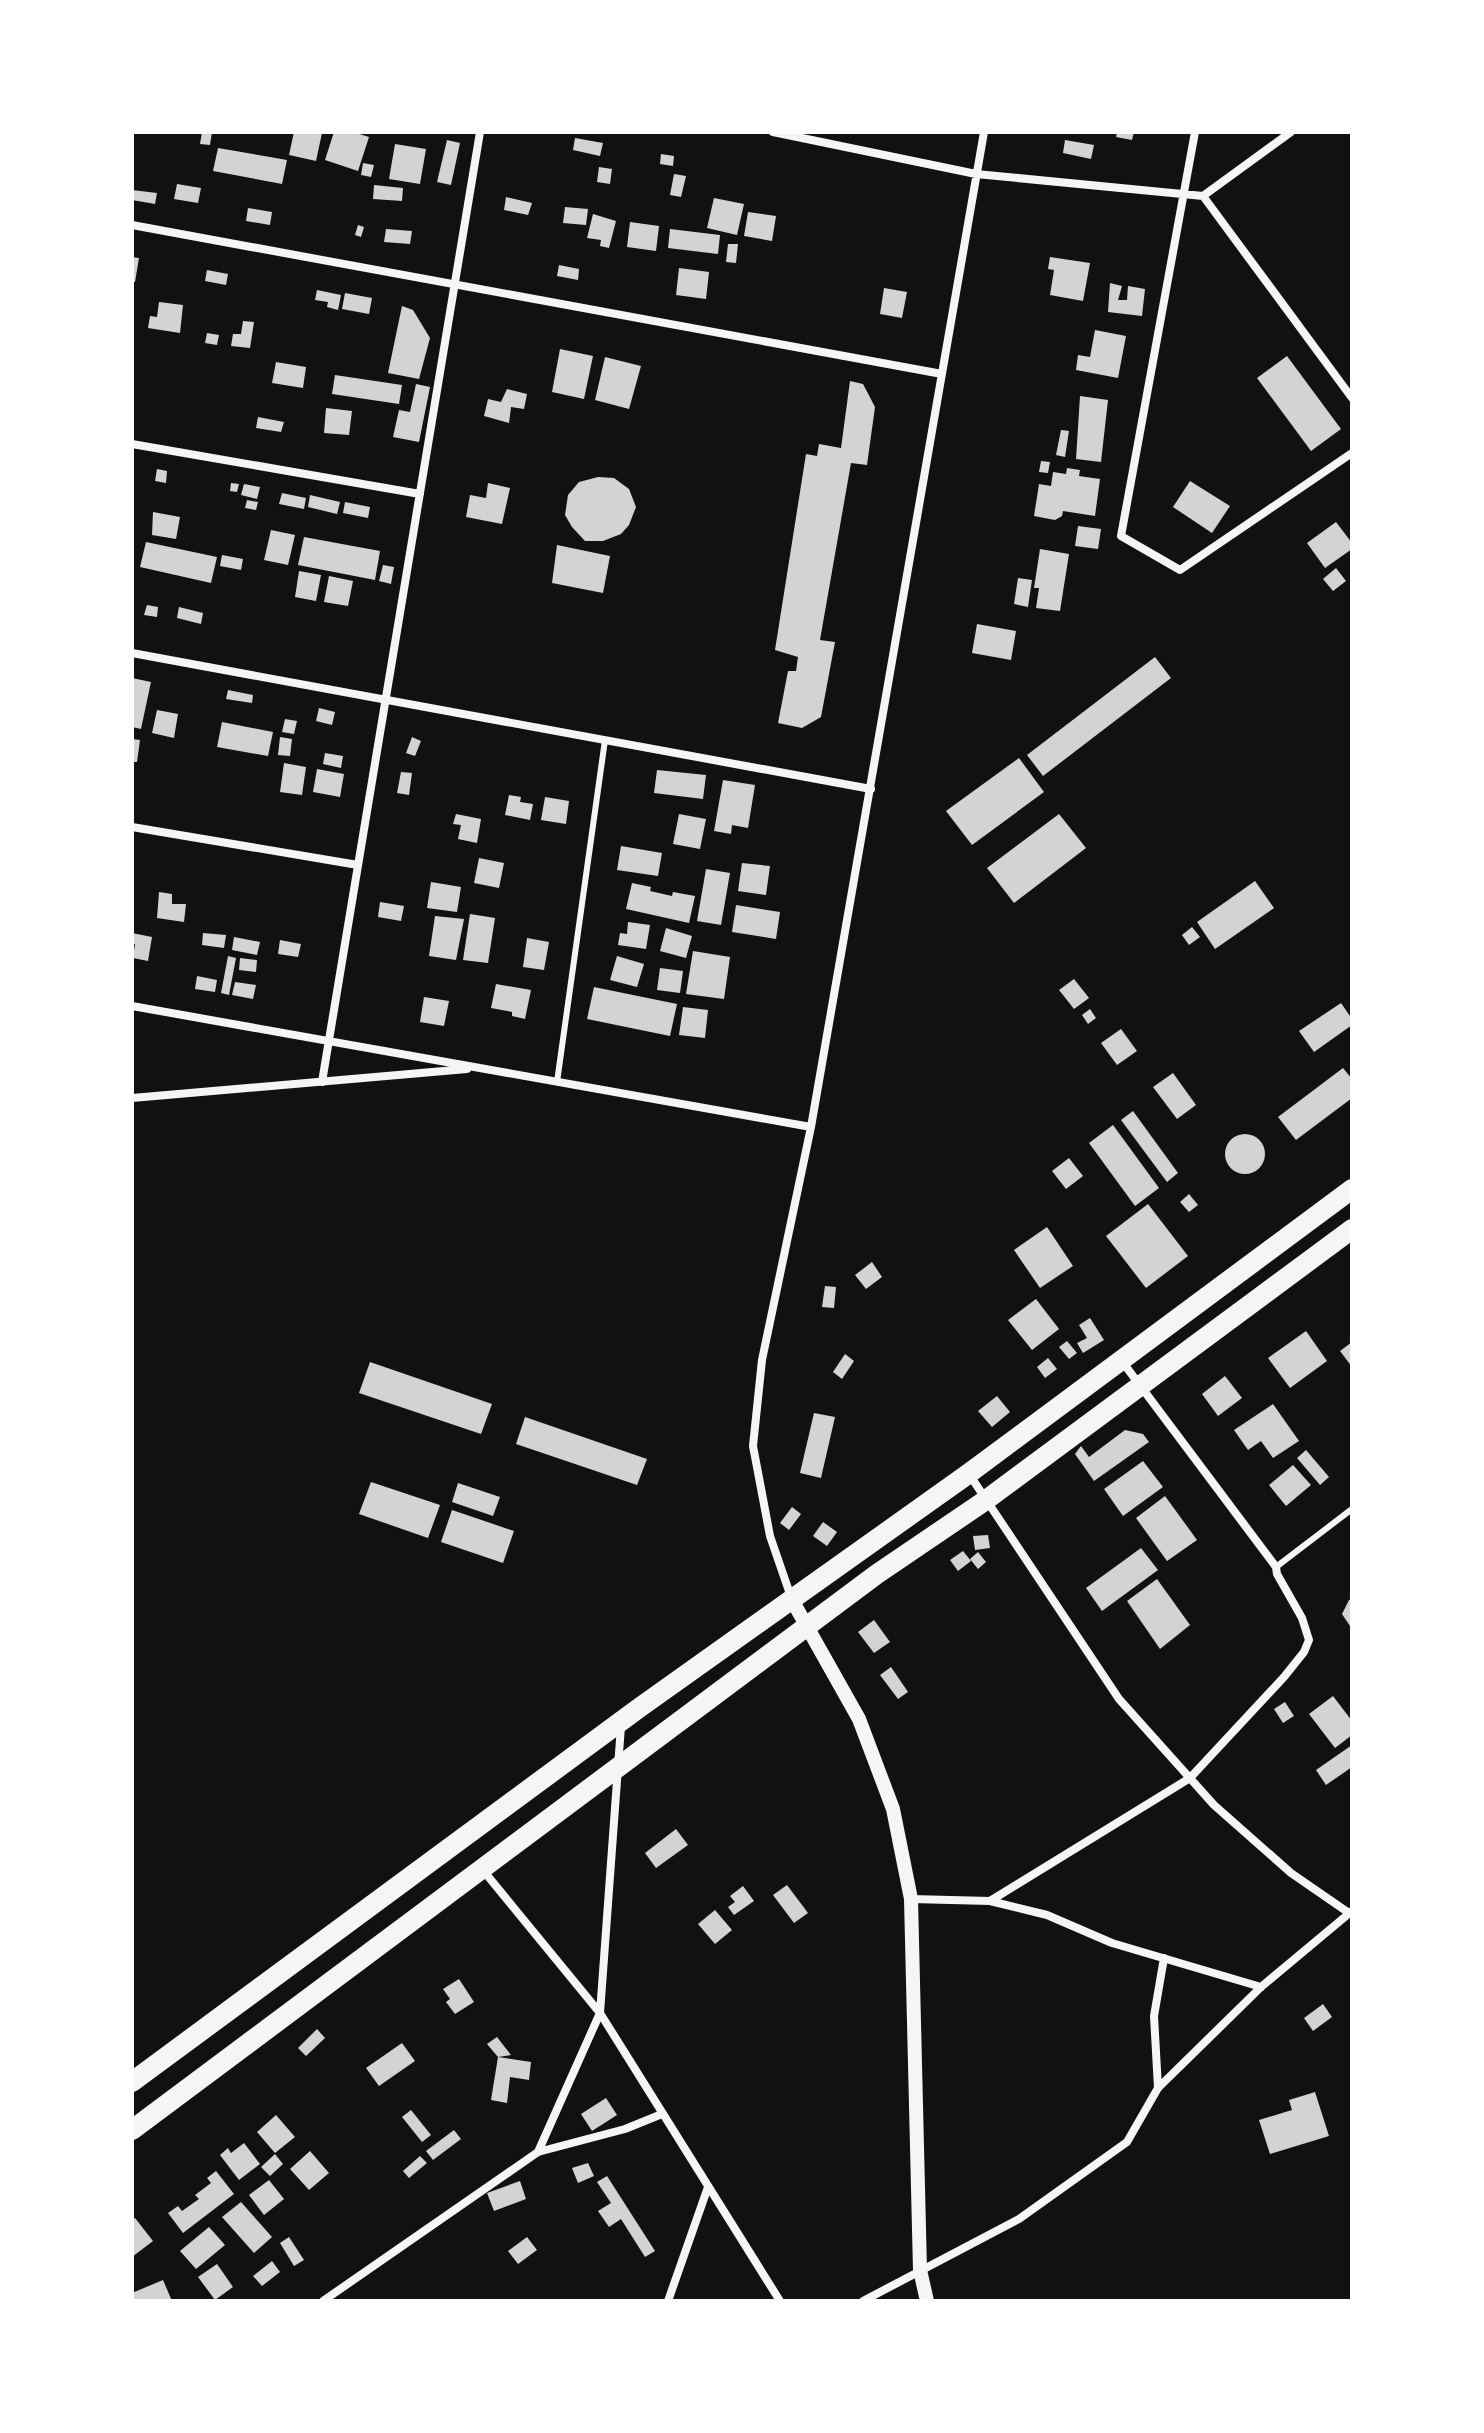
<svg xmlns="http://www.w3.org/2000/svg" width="1484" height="2433" viewBox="0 0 1484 2433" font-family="Raleway,sans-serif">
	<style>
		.building { fill: #d3d3d3 }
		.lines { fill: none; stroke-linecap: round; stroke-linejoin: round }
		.service { stroke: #f5f5f5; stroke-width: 6 }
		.minor { stroke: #f5f5f5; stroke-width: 8 }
		.tertiary { stroke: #f5f5f5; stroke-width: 14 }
		.primary { stroke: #f5f5f5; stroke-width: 20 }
	</style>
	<rect width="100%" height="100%" fill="#111"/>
	<!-- building -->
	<path class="building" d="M202,132H212L210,145L200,144Z
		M294,132L322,133L316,161L289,155Z
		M334,132H353L369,137L358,171L325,160Z
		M1117,132H1134L1132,140L1116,137Z
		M575,138L603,143L600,156L573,150Z
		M447,140L460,143L451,185L437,182Z
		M1065,140L1094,145L1091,159L1063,153Z
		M395,144L426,149L420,184L389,179Z
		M218,148L287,160L282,184L213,171Z
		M661,154L674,156L673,166L660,164Z
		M363,163L374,165L371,177L361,175Z
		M599,167L612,169L610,184L597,182Z
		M674,174L686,176L681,197L670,195Z
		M177,184L201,188L198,203L174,199Z
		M374,185L403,188L402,201L373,199Z
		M132,190L157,193L155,204L132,200Z
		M506,197L532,203L528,215L504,210Z
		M714,198L744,204L737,235L707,228Z
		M565,207L588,209L586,225L563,223Z
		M248,208L272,212L270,225L246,221Z
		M748,212L776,216L772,241L744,236Z
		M593,214L616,221L609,248L600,246L601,240L587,238Z
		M630,222L659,226L656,251L627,247Z
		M358,225L364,227L361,237L355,235Z
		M386,229L412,231L410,244L384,242Z
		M670,229L720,235L718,254L668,248Z
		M728,244H738L736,263L726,262Z
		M132,257L139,258L135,282H132Z
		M1050,257L1090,263L1083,301L1050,295L1054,270L1048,269Z
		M559,265L579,269L578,280L557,276Z
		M679,268L709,272L706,299L676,295Z
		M207,270L228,274L226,285L205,281Z
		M1110,283L1122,286L1118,300H1127L1128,286L1145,289L1142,316L1108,312Z
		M884,288L907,292L902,318L880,314Z
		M317,290L341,295L338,310L327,307L328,302L315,300Z
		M345,293L372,298L369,314L342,309Z
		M159,302L183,305L180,333L148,328L150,316L157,317Z
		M402,306L413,310L430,338L419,379L388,373Z
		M243,321L254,322L250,348L231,346L233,334H241Z
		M1095,330L1126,336L1118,378L1076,370L1078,355L1090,357Z
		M207,333L219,335L217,345L205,343Z
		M560,349L593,356L584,399L552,392Z
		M1287,356L1341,429L1311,451L1257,378Z
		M605,357L641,366L629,409L595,400Z
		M276,362L306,367L303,388L272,383Z
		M335,375L402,385L399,404L332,394Z
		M850,381L863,384L875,407L867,465L851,463L820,640L835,642L821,717L802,728L778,723L788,671H796L798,657L775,650L806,454L817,456L819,444L841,448Z
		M416,384L430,387L419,442L393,437L399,410L410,412Z
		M507,389L527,394L524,409L511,407L509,423L484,416L488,399L501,402Z
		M1080,396L1108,400L1101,462L1076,459Z
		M326,408L352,411L349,435L324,433Z
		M258,417L284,422L281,432L256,428Z
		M1061,430L1069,431L1065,457L1056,455Z
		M1041,461L1050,462L1048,473L1039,472Z
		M1067,468L1080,470L1079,476L1100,479L1095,516L1063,511L1062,516L1055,520L1034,516L1039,484L1051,486L1053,472L1066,474Z
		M157,469L167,471L166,483L155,481Z
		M598,477L614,478L629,489L636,507L629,525L621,534L603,541H585L572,527L565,515L568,495L579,482Z
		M1190,481L1230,506L1212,533L1173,507Z
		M231,483L239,484L237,492L230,491Z
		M488,483L510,488L502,524L466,517L470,495L486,498Z
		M244,484L260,487L257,499L241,495Z
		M282,493L306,498L304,509L279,504Z
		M310,495L340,502L337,514L308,507Z
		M247,500L258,502L256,510L245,508Z
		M345,502L370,507L368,518L343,513Z
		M153,512L180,517L176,539L152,535Z
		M1336,522L1352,543V549L1325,568L1307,543Z
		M1078,526L1101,529L1098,549L1075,546Z
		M271,530L295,535L288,565L264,560Z
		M304,537L380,551L375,580L298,565Z
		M146,542L217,557L211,583L140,567Z
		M557,545L610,556L603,593L552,583Z
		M1040,549L1069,554L1060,611L1036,608L1039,588H1034Z
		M222,555L243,559L241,570L220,566Z
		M383,565L394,567L391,584L379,581Z
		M1336,568L1346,581L1333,591L1323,579Z
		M299,571L321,575L316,601L295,597Z
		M329,576L353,581L348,606L324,602Z
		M1018,578L1032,580L1028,607L1014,604Z
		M147,605L158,607L157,617L144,615Z
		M179,607L203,613L201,624L177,618Z
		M977,624L1016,631L1011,660L972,653Z
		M1155,657L1171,678L1043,776L1027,755Z
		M132,678L151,682L141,729L132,727Z
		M228,690L253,695L252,703L226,699Z
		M319,708L335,712L332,725L316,721Z
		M157,710L178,714L174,738L152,733Z
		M285,719L297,721L294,734L282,732Z
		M222,722L273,732L268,756L217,747Z
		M280,737L292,739L290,756L278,755Z
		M412,737L421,741L415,756L406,753Z
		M132,739L140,740L137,762H132Z
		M325,753L343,756L341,768L323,764Z
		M1019,758L1044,792L972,845L946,811Z
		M284,763L306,767L302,795L280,792Z
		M317,769L344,774L340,797L313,792Z
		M657,770L706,775L703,799L654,793Z
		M401,772L412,773L409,795L397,793Z
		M723,780L755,785L748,828L732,825L731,834L714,831Z
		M509,795L521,797L520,802L533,804L530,820L505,815Z
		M545,797L569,801L566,824L541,820Z
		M456,814L481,819L477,843L458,839L461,825L453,824Z
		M679,814L706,819L700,849L673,844Z
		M1059,814L1086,848L1014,903L987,868Z
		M621,846L662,853L658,876L617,870Z
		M479,858L504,863L499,888L474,883Z
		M742,863L770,866L766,895L738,891Z
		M706,869L730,873L721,925L697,921Z
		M1255,881L1274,908L1215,949L1197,922Z
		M431,882L461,887L457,912L427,908Z
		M632,883L651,887L650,891L672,896L673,892L695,896L689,923L626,909Z
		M159,892L172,894V904H186L184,922L157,918Z
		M380,902L404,906L401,921L378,917Z
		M736,905L780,912L776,939L732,932Z
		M470,914L495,918L488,963L463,960Z
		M435,916L464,919L456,960L429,956Z
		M628,922L650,925L646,949L618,945L620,933L627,934Z
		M1192,927L1200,937L1189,945L1182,935Z
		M666,928L692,936L686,958L660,951Z
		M132,933L152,937L148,961L133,958L135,944H132Z
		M203,933L226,935L224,948L202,945Z
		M234,937L260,942L257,955L232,950Z
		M527,938L549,942L544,970L523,967Z
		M280,940L301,944L298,957L278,954Z
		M693,951L730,957L724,999L686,994Z
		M228,956L236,958L229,995L221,993Z
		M617,956L644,964L637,987L610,980Z
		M240,958L257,960L256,972L239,970Z
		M660,968L683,971L680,993L657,990Z
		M197,976L217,980L215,992L195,989Z
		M1074,979L1089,998L1074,1009L1059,990Z
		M235,982L256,985L253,999L232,995Z
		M496,984L531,990L525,1019L512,1016V1012L491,1008Z
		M594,987L677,1004L670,1036L587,1019Z
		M424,997L449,1001L444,1026L420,1022Z
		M1341,1003L1352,1019V1025L1314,1052L1299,1031Z
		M683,1007L708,1010L705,1038L679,1035Z
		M1090,1009L1096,1018L1088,1024L1082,1015Z
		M1121,1029L1137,1051L1117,1065L1101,1043Z
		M1343,1068L1352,1079V1098L1296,1140L1278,1117Z
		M1173,1073L1196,1105L1177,1119L1153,1087Z
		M1133,1111L1178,1173L1167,1182L1121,1120Z
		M1113,1125L1159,1188L1135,1206L1089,1143Z
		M1225 1154a20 20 0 1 1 40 0a20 20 0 1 1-40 0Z
		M1069,1158L1083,1176L1066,1189L1052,1171Z
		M1189,1194L1198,1205L1189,1212L1180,1202Z
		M1148,1204L1188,1256L1146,1288L1106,1236Z
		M1047,1227L1073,1266L1040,1288L1014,1250Z
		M872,1262L882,1277L866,1289L855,1275Z
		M825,1286L836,1287L834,1308L822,1307Z
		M1036,1299L1059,1329L1032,1350L1008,1320Z
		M1090,1318L1104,1340L1083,1353L1077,1343L1087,1338L1079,1325Z
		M1306,1331L1327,1361L1290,1388L1268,1358Z
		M1067,1341L1077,1353L1069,1359L1059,1347Z
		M1352,1342V1367L1340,1351Z
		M845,1354L854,1361L842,1379L833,1372Z
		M1048,1358L1057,1369L1045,1378L1037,1367Z
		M370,1362L492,1404L481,1434L359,1393Z
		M1225,1376L1242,1398L1218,1416L1202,1394Z
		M997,1396L1010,1412L992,1427L978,1411Z
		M1273,1404L1299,1441L1273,1458L1261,1441L1248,1450L1234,1430Z
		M814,1413L835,1417L821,1478L800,1473Z
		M525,1417L647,1459L637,1485L516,1444Z
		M1125,1430L1143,1434L1149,1442L1094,1481L1075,1454L1081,1446L1089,1457Z
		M1306,1450L1329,1477L1320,1485L1297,1458Z
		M1143,1461L1163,1487L1123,1516L1104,1489Z
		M1293,1465L1311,1485L1286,1506L1269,1485Z
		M371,1482L440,1505L428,1538L359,1514Z
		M458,1483L500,1497L493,1516L452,1502Z
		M1165,1496L1197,1540L1167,1561L1136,1518Z
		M792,1507L801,1514L789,1530L780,1523Z
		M452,1510L514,1531L503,1563L441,1542Z
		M823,1522L837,1532L827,1546L813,1536Z
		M988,1535L990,1548L975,1550L973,1536Z
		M1141,1548L1158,1570L1102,1611L1086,1588Z
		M963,1551L971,1561L958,1571L950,1560Z
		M978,1552L986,1562L978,1569L970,1559Z
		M1157,1579L1190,1625L1160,1649L1127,1601Z
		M1352,1599V1629L1342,1614L1349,1600Z
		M874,1620L890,1642L874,1653L858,1632Z
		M891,1667L908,1692L898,1699L880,1675Z
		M1333,1696L1352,1721V1735L1335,1748L1309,1714Z
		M1285,1702L1294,1716L1283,1723L1274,1709Z
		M1352,1745V1767L1326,1785L1316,1770Z
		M676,1829L688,1845L656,1868L645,1853Z
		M787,1885L808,1913L794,1923L773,1895Z
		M743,1886L754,1901L734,1915L728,1907L735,1902L730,1896Z
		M715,1910L732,1930L715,1944L698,1924Z
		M459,1979L474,2002L455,2014L446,2002L450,1999L443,1989Z
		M1323,2004L1332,2017L1313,2031L1304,2018Z
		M317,2029L325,2038L306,2056L298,2048Z
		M497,2037L511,2055L498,2057L487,2044Z
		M402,2043L415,2061L379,2086L366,2068Z
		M498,2057L531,2062L529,2080L510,2077L507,2103L491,2100Z
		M1315,2092L1329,2136L1270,2154L1259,2120L1292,2110L1289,2100Z
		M606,2098L617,2115L592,2131L581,2114Z
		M411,2110L431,2135L422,2142L402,2117Z
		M276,2115L295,2137L275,2153L257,2132Z
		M454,2130L461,2139L433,2160L426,2151Z
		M244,2143L260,2164L239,2180L220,2155L228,2148L231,2153Z
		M310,2151L329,2173L309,2190L290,2169Z
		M275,2154L283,2164L270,2176L261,2167Z
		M420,2156L427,2163L409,2178L403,2171Z
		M588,2163L594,2176L578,2183L572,2168Z
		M216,2171L234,2194L183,2233L168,2213L178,2206L182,2211L199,2199L195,2195L211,2183L207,2178Z
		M607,2176L655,2251L645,2257L621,2219L609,2227L598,2211L611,2203L597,2182Z
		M269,2180L284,2199L264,2215L249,2195Z
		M520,2181L526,2199L494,2211L487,2193Z
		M241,2202L272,2237L254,2253L222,2217Z
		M135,2218L153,2241L132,2257V2220Z
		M209,2227L225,2245L196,2269L180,2251Z
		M289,2237L304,2260L294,2266L280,2243Z
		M527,2237L537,2250L518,2264L508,2251Z
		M272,2261L280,2272L262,2286L253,2276Z
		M217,2264L233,2287L215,2300L198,2277Z
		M163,2280L172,2301H135L132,2293Z"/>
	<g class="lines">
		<!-- service -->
		<path class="service" d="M557,1082L605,740
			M1276,1567L1352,1509"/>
		<!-- minor -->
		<path class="minor" d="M773,132L976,174L1203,196L1352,398
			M1195,132L1121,536L1180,570L1352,453
			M1203,196L1291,132
			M132,225L942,374
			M132,444L420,494
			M132,653L871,789
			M132,827L358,865
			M132,1006L811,1127
			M322,1082L480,132
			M132,1098L467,1069
			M969,1474L1119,1699L1214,1805L1291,1873L1349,1913
			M791,1597L770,1536L753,1446L762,1360L811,1127L984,132
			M621,1726L600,2013L780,2301
			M482,1869L600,2013L538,2152
			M911,1899L990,1901L1047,1915L1112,1943L1261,1987
			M990,1901L1190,1778L1284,1677L1304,1652L1309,1640L1302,1618L1277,1574L1276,1567L1121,1360
			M1158,2088L1154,2016L1164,1958
			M323,2301L538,2152L625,2129L662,2114
			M668,2301L708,2187
			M863,2301L1019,2219L1127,2142L1158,2088L1261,1987L1352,1911"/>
		<!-- tertiary -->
		<path class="tertiary" d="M792,1600L859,1719L893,1809L911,1899L920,2270L927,2301"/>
		<!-- primary -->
		<path class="primary" d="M132,2082L639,1708L968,1474L1352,1189
			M132,2130L877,1574L986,1500L1352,1229"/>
	</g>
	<!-- border -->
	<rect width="1484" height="2433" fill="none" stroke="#ffffff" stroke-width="268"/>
</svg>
